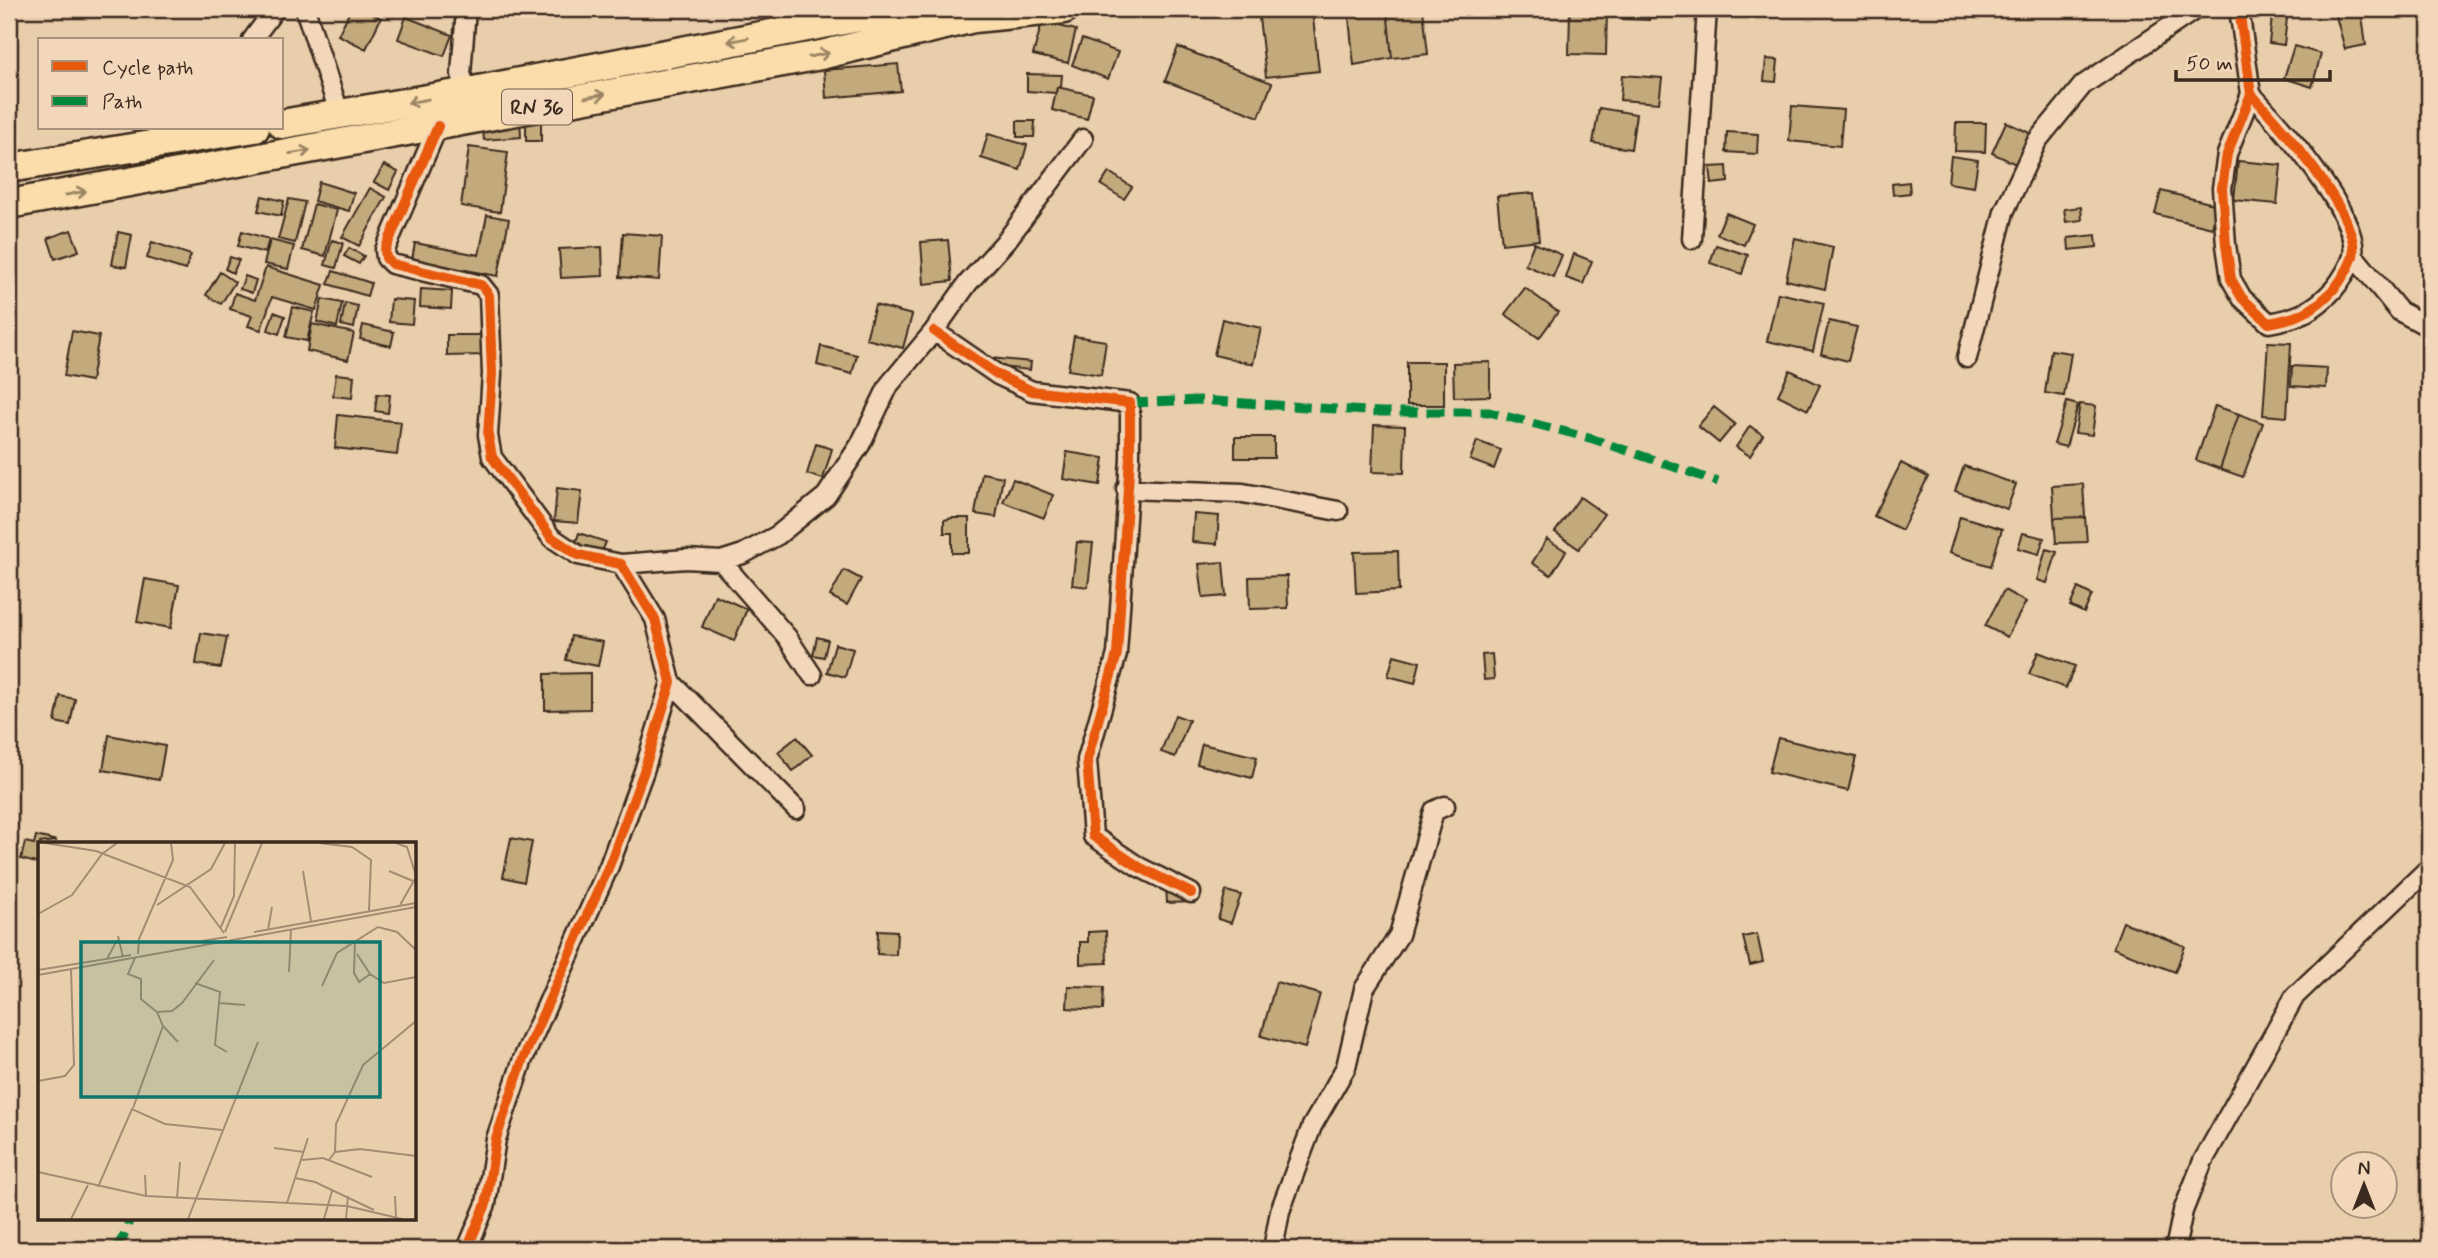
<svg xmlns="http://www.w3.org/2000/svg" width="2438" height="1258" viewBox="0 0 2438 1258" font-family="Mynerve,sans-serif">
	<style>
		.building { fill: #c3aa7d; stroke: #3b2a1e; stroke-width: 2 }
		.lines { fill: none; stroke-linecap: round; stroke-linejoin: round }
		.street-casing { stroke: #3b2a1e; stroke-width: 23 }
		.primary-casing { stroke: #3b2a1e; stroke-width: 33 }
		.street { stroke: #f3d7ba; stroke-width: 18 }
		.primary { stroke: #faddab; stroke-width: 28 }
		.quiet { stroke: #00873e; stroke-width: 9; stroke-dasharray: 18 9; stroke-linecap: butt }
		.cycleway-casing { stroke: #f3d7ba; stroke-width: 15 }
		.cycleway { stroke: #e8590c; stroke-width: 10 }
		.oneway { stroke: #9a8464 }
		.labels { text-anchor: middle; stroke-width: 6; stroke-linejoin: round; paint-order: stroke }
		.shield { fill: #f3d7ba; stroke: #725e4d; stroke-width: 2 }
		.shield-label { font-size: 21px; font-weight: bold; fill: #3b2a1e }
		.inset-road { fill: none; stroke: #a38c73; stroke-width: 2 }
		.view { fill: #0f766e; fill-opacity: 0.15; stroke: #0f766e; stroke-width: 3.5 }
		.inset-edge { fill: none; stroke: #3b2a1e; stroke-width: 3.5 }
	</style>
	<rect width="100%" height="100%" fill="#e9ceab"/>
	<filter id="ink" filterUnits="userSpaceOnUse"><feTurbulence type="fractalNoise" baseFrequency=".0143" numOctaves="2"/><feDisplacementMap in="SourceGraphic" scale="14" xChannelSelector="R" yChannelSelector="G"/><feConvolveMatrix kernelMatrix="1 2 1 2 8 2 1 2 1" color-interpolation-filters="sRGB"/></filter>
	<g filter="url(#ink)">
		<!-- building -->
		<path class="building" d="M351,9H362L381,18L366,49L338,35Z
			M413,9H445L442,17Z
			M1258,9H1312L1319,71L1266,77Z
			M1348,9H1387L1392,58L1354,65Z
			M1387,9H1423L1428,54L1392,58Z
			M1570,9H1607L1606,55L1569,54Z
			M1620,9H1650L1649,20L1620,19Z
			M2056,9H2094V12Z
			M2273,9H2288L2284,45L2269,43Z
			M2334,9H2361L2366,45L2345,49Z
			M2397,9H2429V18L2396,13Z
			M406,17L452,35L444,56L398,39Z
			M1042,22L1076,30L1068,63L1033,55Z
			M1082,39L1118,52L1108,79L1072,65Z
			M2294,46L2321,54L2312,87L2284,78Z
			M1178,47L1272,83L1259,117L1165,81Z
			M1766,59L1778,60L1776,82L1764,81Z
			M898,64L901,91L826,98L824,70Z
			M1027,74L1062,75L1061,87H1057L1056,93L1027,91Z
			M1622,75L1662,78L1659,103L1620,100Z
			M1057,87L1093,95L1087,119L1052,110Z
			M1792,106L1843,110L1840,146L1789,141Z
			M1599,108L1636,114L1631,149L1593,143Z
			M520,118L521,137L484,140L482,121Z
			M526,119H541V141H526Z
			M1017,121H1035L1034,137H1017Z
			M2006,122L2032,134L2018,165L1992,153Z
			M1956,123H1986L1985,152L1955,151Z
			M1727,132L1758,134L1757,154L1726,152Z
			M988,134L1027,145L1020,170L981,158Z
			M469,147L508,152L500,212L461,206Z
			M1951,156L1978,160L1974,187L1948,183Z
			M2238,161L2281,165L2277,204L2234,200Z
			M384,165L398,172L389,190L374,182Z
			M1727,166L1728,182L1712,184L1710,167Z
			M1109,172L1132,187L1124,199L1101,185Z
			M319,182L354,193L349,211L314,201Z
			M1909,182L1910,193L1893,195L1892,184Z
			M370,188L386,197L359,246L342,237Z
			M2161,191L2218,205L2212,228L2155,214Z
			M1534,193L1539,240L1502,244L1497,196Z
			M262,196L284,201L281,216L258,211Z
			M289,199L305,202L295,243L278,239Z
			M314,204L337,210L325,256L302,250Z
			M2081,207L2082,220L2066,222L2064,209Z
			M1726,213L1753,224L1744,245L1717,234Z
			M487,215L509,219L498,276L412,260L415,243L479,255Z
			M71,230L79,251L55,259L48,238Z
			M242,231L269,239L265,253L238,246Z
			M118,232L132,235L126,267L112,265Z
			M623,233L662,236L659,280L620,277Z
			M2096,235L2097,247L2069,250L2068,238Z
			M1795,238L1833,247L1825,289L1786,280Z
			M270,240L294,246L288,269L264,264Z
			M332,240L343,243L336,268L325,265Z
			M948,240L952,281L924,284L921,242Z
			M152,242L191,255L185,270L147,258Z
			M1534,243L1562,255L1553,277L1525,265Z
			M1716,245L1748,255L1742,274L1710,263Z
			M602,247L603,276L561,278L559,249Z
			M349,248L364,256L359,264L344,256Z
			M1574,254L1592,261L1583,284L1566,278Z
			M230,257L239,260L233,273L225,269Z
			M266,267L324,285L316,310L272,297L261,330L248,326L252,316L230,309L235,293L255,300Z
			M333,271L371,283L367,296L328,284Z
			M220,272L235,282L221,304L206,295Z
			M245,276L256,280L252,293L240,289Z
			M1525,288L1558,312L1539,338L1505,314Z
			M421,289L452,291L451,309L420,307Z
			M1778,293L1824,303L1813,351L1767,341Z
			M322,299L342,303L337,327L317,322Z
			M391,299L414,301L412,324L389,322Z
			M345,303L358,306L354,328L341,325Z
			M875,305L912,315L903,348L866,339Z
			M293,307L314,312L307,341L286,337Z
			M274,312L285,316L279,334L268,330Z
			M1222,319L1261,328L1253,364L1214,355Z
			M1829,321L1857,327L1848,361L1821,354Z
			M312,324L354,333L348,360L307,351Z
			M363,325L394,332L391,346L360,339Z
			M72,331L99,336L91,381L64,376Z
			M447,335H484V355L447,356Z
			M1074,336L1106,341L1101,375L1068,370Z
			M2268,342L2291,343L2287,417L2263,415Z
			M821,346L857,355L852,374L817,365Z
			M2051,350L2071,353L2064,396L2045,393Z
			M990,358L1031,362L1030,370L989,366Z
			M1407,362H1444V405H1407Z
			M1490,362V396L1454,397L1453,363Z
			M2292,366L2327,368L2326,388L2291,386Z
			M1790,370L1820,385L1808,410L1778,395Z
			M336,374L354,376L352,398L333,396Z
			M377,394L390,395L388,413L375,411Z
			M2067,402L2078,405L2066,447L2054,444Z
			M2080,404L2096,406L2092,435L2075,433Z
			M2215,406L2239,414L2220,469L2196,460Z
			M1714,407L1735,424L1719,443L1698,426Z
			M2239,414L2263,423L2243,477L2220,469Z
			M338,415L401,422L397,455L335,448Z
			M1374,425L1405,426L1404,473L1372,472Z
			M1750,426L1763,435L1750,456L1736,447Z
			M1235,437H1274V458H1235Z
			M1477,441L1501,450L1494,469L1470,460Z
			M816,444L832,449L823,479L807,474Z
			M1067,452L1104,458L1100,485L1063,479Z
			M1901,463L1928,477L1902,530L1874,516Z
			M1964,466L2016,484L2007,509L1955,491Z
			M982,473L1003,477L996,517L975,514Z
			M1013,479L1053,495L1044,518L1003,502Z
			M2083,484L2085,517L2054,518L2052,486Z
			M557,488L582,491L578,523L554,521Z
			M1580,497L1604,514L1579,549L1555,532Z
			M1194,514L1219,516L1217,544L1192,542Z
			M1960,516L2002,529L1991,566L1949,553Z
			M2085,517L2087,542L2056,543L2054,518Z
			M952,518H969V553H952V533H944V520Z
			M579,533L606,542L601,554L575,545Z
			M2023,533L2044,538L2039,554L2018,548Z
			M1547,539L1566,551L1551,575L1532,563Z
			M1077,542L1093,543L1088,587L1072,585Z
			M2046,549L2057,552L2047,583L2037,580Z
			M1398,551L1399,591L1356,593L1354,552Z
			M1223,562L1226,596L1203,598L1199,564Z
			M844,570L861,579L847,605L830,596Z
			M1287,576L1288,608L1250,609L1249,577Z
			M145,579L179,585L171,628L137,622Z
			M2078,588L2092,595L2084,613L2070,606Z
			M2004,590L2026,602L2007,637L1985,626Z
			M715,595L747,609L734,641L702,627Z
			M201,633L227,637L221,668L196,664Z
			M571,636L603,642L598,666L566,660Z
			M817,637L828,640L824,657L813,655Z
			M835,644L853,649L845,677L827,672Z
			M2038,652L2075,666L2066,688L2029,674Z
			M1492,654L1494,679L1484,680L1482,655Z
			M1394,655L1420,662L1415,683L1388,676Z
			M590,673V709L545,710V674Z
			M60,696L75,699L70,725L55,722Z
			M1175,715L1189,720L1175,757L1161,752Z
			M109,735L165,746L159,780L103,770Z
			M797,737L812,755L793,771L778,752Z
			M1778,738L1856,757L1848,791L1769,772Z
			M1202,744L1257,757L1252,778L1197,764Z
			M36,836L57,841L40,843V864L21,859L25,842L34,844Z
			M511,838L532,842L524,882L503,877Z
			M1194,885V902L1167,903L1166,886Z
			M1226,891L1241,895L1231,923L1218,919Z
			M2123,922L2185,946L2175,972L2113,948Z
			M878,930L897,931L896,955L877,954Z
			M1106,931L1107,963L1080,964V942H1088V932Z
			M1757,934L1763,962L1750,965L1743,937Z
			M1276,982L1320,994L1305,1048L1261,1036Z
			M1068,986L1104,987L1103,1010L1067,1008Z"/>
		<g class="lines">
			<defs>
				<path id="street" d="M305,9L340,115
					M466,9L461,74L468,92
					M2239,9L2251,94L2227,154L2222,188L2226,245L2231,279L2242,298L2269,323C2298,318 2314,311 2334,289C2341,281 2350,266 2353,256C2361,215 2278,123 2251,94
					M252,40L275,9
					M438,126L385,250L386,258L392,264L481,285L489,295L492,374L488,435L492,457L551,537L578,555L621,564L655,619L671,682L644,771L609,866L523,1059L496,1139L486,1204L467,1249
					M1692,239L1707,9
					M2353,255L2399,311L2429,327
					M934,331L998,375L1032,391L1130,403V458L1117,654L1087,760L1093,836L1139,867L1191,893
					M1967,358L2004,212L2037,141L2083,85L2196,9
					M1126,489L1243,493L1338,511
					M721,561L787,637L812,675
					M621,564L686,559L721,561L743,554L778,535L826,496L860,445L889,385L934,331L968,283L1006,241L1083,139
					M671,682L796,809
					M1273,1249L1280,1211L1312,1126L1346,1067L1364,989L1399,935L1434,811L1445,806
					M2175,1249L2183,1211L2203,1161L2295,996L2429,868"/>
				<path id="primary" d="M282,124L468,92L901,9
					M9,168L255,128
					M9,204L821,55L974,18L1064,9"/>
			</defs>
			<!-- street casing -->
			<use href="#street" class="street-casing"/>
			<!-- primary casing -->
			<use href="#primary" class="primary-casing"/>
			<!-- street -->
			<use href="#street" class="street"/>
			<!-- primary -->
			<use href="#primary" class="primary"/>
			<!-- quiet -->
			<path class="quiet" d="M1130,403L1199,400L1381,412H1489L1593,439L1718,482
				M115,1249L124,1236L130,1218"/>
			<defs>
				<path id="cycleway" d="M2239,9L2251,94L2227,154L2222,188L2226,245L2231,279L2242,298L2269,323C2298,318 2314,311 2334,289C2341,281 2350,266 2353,256C2361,215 2278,123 2251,94
					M438,126L385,250L386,258L392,264L481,285L489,295L492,374L488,435L492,457L551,537L578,555L621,564L655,619L671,682L644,771L609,866L523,1059L496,1139L486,1204L467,1249
					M934,331L998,375L1032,391L1130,403V458L1117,654L1087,760L1093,836L1139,867L1191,893"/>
			</defs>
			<!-- cycleway casing -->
			<use href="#cycleway" class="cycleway-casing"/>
			<!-- cycleway -->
			<use href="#cycleway" class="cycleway"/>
		</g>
		<!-- one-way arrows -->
		<defs><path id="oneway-shaft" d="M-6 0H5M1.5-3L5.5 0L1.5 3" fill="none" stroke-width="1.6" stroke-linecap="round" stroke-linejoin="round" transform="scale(1.75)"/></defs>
		<g class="oneway">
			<use href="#oneway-shaft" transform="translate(738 40) rotate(169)"/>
			<use href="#oneway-shaft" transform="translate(819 55) rotate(-12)"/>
			<use href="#oneway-shaft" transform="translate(595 96) rotate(-10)"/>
			<use href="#oneway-shaft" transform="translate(418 101) rotate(170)"/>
			<use href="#oneway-shaft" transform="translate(300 152) rotate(-9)"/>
			<use href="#oneway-shaft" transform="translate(76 193) rotate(-11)"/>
		</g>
	</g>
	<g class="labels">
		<!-- shield labels -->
		<rect class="shield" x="502" y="89.5" width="70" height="35" rx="5"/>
		<g class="shield-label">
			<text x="537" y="114">RN 36</text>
		</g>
	</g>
	<!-- overview -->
	<g transform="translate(38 842)">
		<rect width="378" height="378" fill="#e9ceab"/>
		<path class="inset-road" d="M7,1L58,9L152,45L186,91M281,1L314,5L333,18L331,69M358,1L369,5L378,34M265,29L273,79M351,29L375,39M119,63L173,27L187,1M362,63L378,35M0,72L34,53L64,12L79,1M183,85L196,54L197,1M230,88L234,65M187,90L224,1M216,90L378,61M80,94L85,115M164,99L189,95M317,99L316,131L321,140L332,132L319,112M100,112L101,97L135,18L133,1M69,117L79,98M0,128L93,113M251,130L253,88M332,132L346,141L378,135M0,133L378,65M157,141L182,150L177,203L189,210M284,144L299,111L340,85L359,90L378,108M181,161L207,163M119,170L134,169L144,161L176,118M125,184L140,200M0,239L27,234L36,223L33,128M95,266L125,184L119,170L103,157V137L90,132L97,116M236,306L266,310M297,310L298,282L325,223L378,179M264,318L285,316L334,335M291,318L297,310L322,307L378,314M0,330L108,354L309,364L364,377M107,333L108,354M257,336L277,340L336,368M60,345L94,267L127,282L184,288M357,354L358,375M139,356L142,320M249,361L270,296M33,377L50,343M150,377L220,200M286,377L294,349M308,377L310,354"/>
		<path class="view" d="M43,100H342V255H43Z"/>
		<rect width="378" height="378" class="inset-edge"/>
	</g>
	<!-- margin -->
	<rect width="2438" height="1258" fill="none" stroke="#f3d7ba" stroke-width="35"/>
	<rect x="18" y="18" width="2403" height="1223" fill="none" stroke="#3b2a1e" stroke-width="2.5" filter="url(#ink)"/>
	<!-- legend -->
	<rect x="38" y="38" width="245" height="91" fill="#f3d7ba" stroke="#a9927c" stroke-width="2"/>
	<rect x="52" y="61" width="35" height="10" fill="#e8590c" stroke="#a9927c" stroke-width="2"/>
	<text x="102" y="74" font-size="21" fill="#3b2a1e">Cycle path</text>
	<rect x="52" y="96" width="35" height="10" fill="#00873e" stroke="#a9927c" stroke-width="2"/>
	<text x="102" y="108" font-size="21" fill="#3b2a1e">Path</text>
	<!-- north arrow -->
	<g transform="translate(2364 1185)"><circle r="33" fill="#f3d7ba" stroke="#a9927c" stroke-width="2"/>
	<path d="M0-5L12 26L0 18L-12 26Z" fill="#3b2a1e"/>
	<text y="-10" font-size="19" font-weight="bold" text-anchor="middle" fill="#3b2a1e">N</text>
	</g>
	<!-- scale -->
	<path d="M2176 70v10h154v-10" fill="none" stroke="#3b2a1e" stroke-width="3.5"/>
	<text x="2186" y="70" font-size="21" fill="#3b2a1e" stroke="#f3d7ba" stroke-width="5" paint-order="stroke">50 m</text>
</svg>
